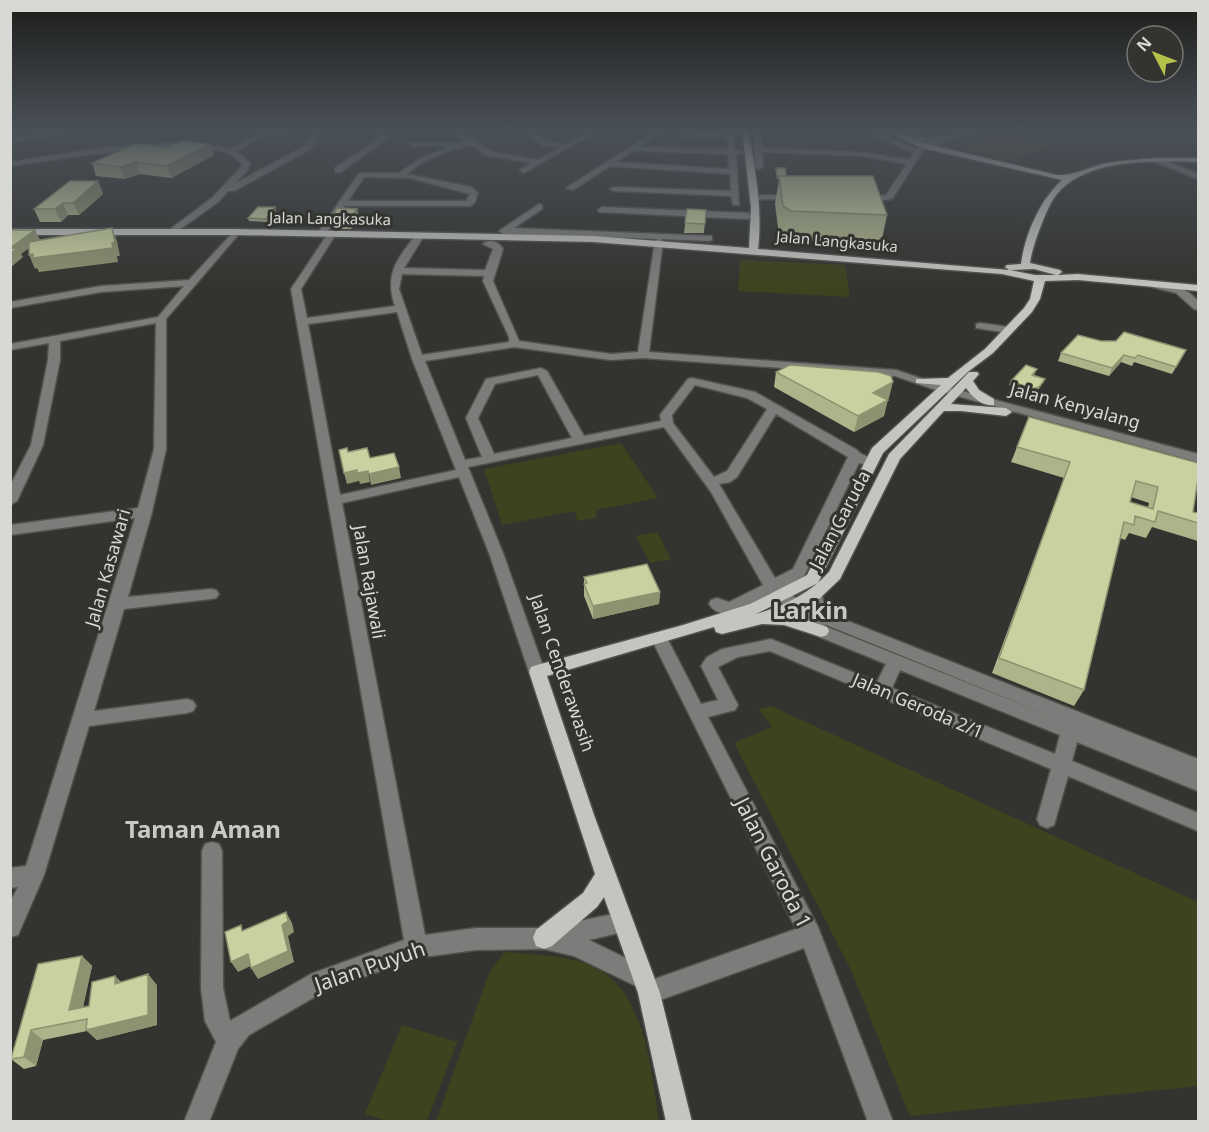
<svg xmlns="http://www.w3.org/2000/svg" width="1209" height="1132" viewBox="0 0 1209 1132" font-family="'Noto Sans',sans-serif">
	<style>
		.green { fill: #3e421e }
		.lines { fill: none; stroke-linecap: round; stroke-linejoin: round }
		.minor-casing { stroke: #51524d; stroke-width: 3 }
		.major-casing { stroke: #51524d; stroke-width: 3 }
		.minor { fill: #7c7c7a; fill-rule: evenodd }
		.major { fill: #c4c5c0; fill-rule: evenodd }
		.wall { fill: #adb48a; fill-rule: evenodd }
		.shaded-wall { fill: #8d9270 }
		.building { fill: #c9d1a0; stroke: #8d9270; stroke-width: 1.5; fill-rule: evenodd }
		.labels { text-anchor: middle; stroke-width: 6; stroke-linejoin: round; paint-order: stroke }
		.far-street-label { font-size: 15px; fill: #d8d8d5; stroke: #33342f }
		.street-label { font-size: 18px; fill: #d8d8d5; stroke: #33342f }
		.near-street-label { font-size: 21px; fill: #d8d8d5; stroke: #33342f }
		.district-label { font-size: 24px; font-weight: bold; fill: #c8c9c3; stroke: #33342f }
		.near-neighbourhood-label { font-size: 24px; font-weight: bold; fill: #c8c9c3; stroke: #33342f }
	</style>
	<rect width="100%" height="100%" fill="#33342f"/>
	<!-- green -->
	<path class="green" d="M1009,132L1055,147L1002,161L952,145Z
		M740,260L845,265L850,297L738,291Z
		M621,443L658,498L597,510L596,518L578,521L574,511L502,525L484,469Z
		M657,532L671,559L650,563L636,536Z
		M771,706L1198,902V1086L910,1116L849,966L734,743L772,727L758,709Z
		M504,952C533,955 567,954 594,967C646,991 651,1072 659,1121H436L489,973Z
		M402,1025L457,1042L427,1121H388L365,1114Z"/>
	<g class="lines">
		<defs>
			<path id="minor" d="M72,129H90L10,142V138Z
				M288,129H320L311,149L234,191H228L218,202L172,235L168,232L169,230L212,198L241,167L242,164C239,161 235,157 231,155C197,135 54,160 10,166V162C82,152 158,134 230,149L261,132ZM312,131L305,146L234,184L248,170L250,163L237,151L265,135Z
				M368,129C376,129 382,131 387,139L341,172H335V168L379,138Z
				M449,129H457L490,151L538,160L559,148L542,145L521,129H529L547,141L565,145L592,129H600L524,173L520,171L521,169L532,163L485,155L472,145C449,150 425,158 407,174L471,187L478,193L475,202L471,206H345L324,236H318L317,234L359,173H399L421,158L448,147L432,145L413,147L410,143C430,140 449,146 467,142ZM364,177L410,178L470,194L466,201H348Z
				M658,129H666L640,147L728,149L727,137L690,136L685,138L681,136L688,132L727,133V129H733L735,150L744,152L736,154L739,205H733L731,196L614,191L610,189L614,187L731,191L730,174L610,166L573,190L566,188ZM633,151L728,154L729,169L616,162Z
				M754,129H760L762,148L861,152L909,160L918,146L929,142H922L893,129H902L926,138L1000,129L950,139L924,149L892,199L862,203L858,201L859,199L886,195L907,164L861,156L762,152L763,167L759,169L755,167Z
				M860,129H869L916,149L909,151Z
				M1155,158H1161L1198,174V179L1155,162Z
				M762,195L796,196L800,198L796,200L763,199L753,202L749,200Z
				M539,204L542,205V209L514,228L712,236V240L709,241L661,239L663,241L649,352L896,370L947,387L1198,454V462L939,391L895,376L643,358L611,360L514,347L425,361L465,460L482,457L466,418L486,379L541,368L547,371L584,436L661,421L660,415L688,379L692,378L755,392L857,450C862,457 872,456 878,463L876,466L871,467L859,463L804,576L784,587L818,619L808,607L811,590H821L824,605L835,616L1198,759V791L1077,742L1072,761L1198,813V831L1068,776L1054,825L1047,828L1040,825L1037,819L1051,769L770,651L738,657L718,667L738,705L735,710L708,717L818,927L893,1122H868L804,948L649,1004L641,1001L638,993L640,988L574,956L544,949L476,950L416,958L325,991L249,1035L238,1049L209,1122H184L216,1042L205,1021L201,988L202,851L205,844L212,842L219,844L222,851L223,988L230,1021L311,974L404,940L291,289L329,232L332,231L336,234L301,289L307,318L395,306C384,275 397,258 417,234L424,236L404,268L485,270L493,249L483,244C490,238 499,242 503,249L493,281L519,341L611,354L638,352L655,241L658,239L503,234L499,231ZM402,274L484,276L483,281L509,337V342L422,355L399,289ZM397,312L412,359L456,470L340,495L308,324ZM538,375L572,438L494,454L478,418L495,384ZM695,385L747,398L767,409L727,471L714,477L673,423L672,415ZM776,414L848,457L793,569L775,578L719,484L730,482L737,477ZM664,427L711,492L763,585L729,602L717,598L711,600L709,604C724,627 755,602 771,593L815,635L886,664L877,682L771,639L722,649L707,657L701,666L718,700L701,704L665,634H653L651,638L796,929L652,980L650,970L589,940L631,930L634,923L631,916L623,912L546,928H476L425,935L342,503L459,477L489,553L529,672L531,677L537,679L543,677L545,672L503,553L468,467ZM824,624L1058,719L827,627ZM900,670L1060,735L1055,754L892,688Z
				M602,207L748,213L752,216L748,219L599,212L598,210Z
				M236,229L239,230V234L166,319V449L152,512L128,597L211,589L216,590L219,594L216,598L211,599L124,609L94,711L187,699L193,701L196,706L193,711L187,713L89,726L44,875L18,935L10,937V902L18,887L10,888V868L26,866L135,518L10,535V525L138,508L154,449L156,323L60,341V360L43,445L17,501L10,505V486L31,445L48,360L49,343L10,350V344L158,317L184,286L101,292L10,308V302L101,286L189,280Z
				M1155,282C1172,284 1187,288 1198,301V310L1194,309L1176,293L1152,287V283Z
				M980,323L1009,327L1014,330L1009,333L976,328V324Z"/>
			<path id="major" d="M742,129H748C755,169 763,209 758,249L1009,270L1005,267L1007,265L1021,264C1025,234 1040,200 1062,180L922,148L880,129H889L927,144L1057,175C1074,176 1089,167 1106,163C1136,158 1168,157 1198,158V162C1156,161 1086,158 1057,194C1050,202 1046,214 1042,223C1037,236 1032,249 1030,263L1060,270L1062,272L1058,275L1078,274L1198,285V291L1078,280L1045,281L1040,299L1032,312L993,353L969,371L883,453L818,583L756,614C784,606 809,594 829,572L889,454L969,372H977L979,374L973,381L979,390L994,399V405C983,407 972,397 966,388L951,404L1006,408L1012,412L1006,416L961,411H944L900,459L840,579L818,600L789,614L827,627L829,631L827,635L821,637L784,625L762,624L722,634L716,632L714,627L547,676L594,815L660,993L692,1122H666L638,993L604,897L597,907L552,946L544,949L536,946L533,938L536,930L583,893L595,874L529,672L531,667L537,665L683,625L750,604L807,575L872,448L941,385L916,383V379L948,378L985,349L1024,308L1030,299L1034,281L1002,274L593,242L236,235H10V229H236L593,236L749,248L751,207ZM1034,269L1056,275H1035L1010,270Z"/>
		</defs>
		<!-- minor casing -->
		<use href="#minor" class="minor-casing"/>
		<!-- major casing -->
		<use href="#major" class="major-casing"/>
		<!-- minor -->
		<use href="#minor" class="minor"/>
		<!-- major -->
		<use href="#major" class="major"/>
	</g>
	<!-- wall -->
	<path class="wall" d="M214,155L171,178L140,174L124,179L96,176L92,163Z
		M776,168L786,176L887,215L881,244L787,240L779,235L775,204L779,179H777Z
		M98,181L103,194L79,215H68L61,222H40L34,209Z
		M357,209L359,218L351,229H332L330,219Z
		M687,209L706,210L704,233H684Z
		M276,211L267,222L249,221L248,218Z
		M1101,341L1186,350L1172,374L1134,362L1132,366L1121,362L1109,376L1058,361L1061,353Z
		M1037,369L1034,375L1045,379L1043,383L1037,391L1031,393L1009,385L1011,381Z
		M776,372L889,398L886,400L884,416L854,432L774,387Z
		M1017,447L1198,463L1193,512L1198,513V541L1152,527L1146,538L1129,533L1125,540L1120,538L1084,690L1074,706L992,673L1064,478L1011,462ZM1131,497L1149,503L1148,507L1130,502Z
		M584,577L660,592L659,604L593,619L584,596Z
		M82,956L92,966L83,1007L89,1006L115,976L121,982L157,985V1025L97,1040L87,1031L43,1040L36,1066L24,1069L11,1059Z"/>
	<!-- shaded-wall -->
	<path class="shaded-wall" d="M210,144L214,155L171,178L167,166Z
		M136,162L140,174L124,179L120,167Z
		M98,181L103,194L79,215L73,203Z
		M63,203L68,215L61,222L55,209Z
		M275,207L276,211L267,222L266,219Z
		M357,209L359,218L351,229L349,219Z
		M112,228L117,241L120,256H117L118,262L39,272L37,268L35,269L29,255Z
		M35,230L40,240L21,254L23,257L10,268V248Z
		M1124,355L1121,362L1109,376L1112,368Z
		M1045,379L1043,383L1037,391L1031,393L1032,389Z
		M893,382L889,398L869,409L873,393Z
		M888,400L884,416L854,432L858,416Z
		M399,467L401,478L371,485L369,474Z
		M357,470L359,481L347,484L344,473Z
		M368,471L370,482L360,484L357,473Z
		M660,592L659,604L593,619V606Z
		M286,912L292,923L294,932L288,936L294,962L258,979L251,968L282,925Z
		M248,954L255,964L238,972L231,962Z
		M82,956L92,966L80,1020L69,1010Z
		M148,974L157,985V1025L97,1040L86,1030Z
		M115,976L125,986L115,984Z
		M31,1030L43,1040L36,1066L24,1057Z"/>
	<!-- building -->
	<path class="building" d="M181,141L210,144L167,166L136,162L120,167L92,163L134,144L168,147Z
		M776,168H785L786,176H777Z
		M779,176H873L887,215L791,211L783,206Z
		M70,181H98L73,203H63L55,209H34Z
		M258,207H275L266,219L248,218Z
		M337,208L357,209L349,219H330Z
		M687,209L706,210L705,224L685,223Z
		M112,228L115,242L112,243L113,248L33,258V254L29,255V242Z
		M10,230H35L10,248Z
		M18,247L10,254V249Z
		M1124,332L1186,350L1176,367L1138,355L1135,358L1124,355L1112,368L1061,353L1078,335L1101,341H1116Z
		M790,365L878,372L891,376L893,382L873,393L888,400L858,416L776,372Z
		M1026,365L1037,369L1032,375L1045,379L1039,387L1032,389L1011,381Z
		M1029,417L1198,463V478L1193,512L1198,513V523L1158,511L1155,522L1135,516L1134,525L1124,522L1084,690L999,658L1070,462L1017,447ZM1136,481L1158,487L1153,509L1130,502Z
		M347,448L348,452L367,448L370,458L394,453L399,467L369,474L368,471L357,473V470L344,473L339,450Z
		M647,564L660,592L593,606L584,584L587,583L584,577Z
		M286,912L288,921L282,925L288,951L251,968L248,954L231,962L225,932L241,925L242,931Z
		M82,956L69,1010L89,1006L92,982L115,976V984L148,974V1015L86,1030L87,1019L31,1030L24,1057L11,1059L38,964Z"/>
	<!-- sky -->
	<linearGradient id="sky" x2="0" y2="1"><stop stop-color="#1c1d1a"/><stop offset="0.45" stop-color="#4a5058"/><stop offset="1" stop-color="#4a5058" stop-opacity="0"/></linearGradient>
	<rect width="1209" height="288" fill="url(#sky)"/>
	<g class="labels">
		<!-- far-street labels -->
		<g class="far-street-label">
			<text transform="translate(330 219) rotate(1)" y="5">Jalan Langkasuka</text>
			<text transform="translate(837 242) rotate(5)" y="5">Jalan Langkasuka</text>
		</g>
		<!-- street labels -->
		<g class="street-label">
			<text transform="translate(1075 406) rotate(15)" y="6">Jalan Kenyalang</text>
			<text transform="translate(840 520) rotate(-62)" y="6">Jalan Garuda</text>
			<text transform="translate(108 568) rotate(-74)" y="6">Jalan Kasawari</text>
			<text transform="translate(369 582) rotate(80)" y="6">Jalan Rajawali</text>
			<text transform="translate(562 673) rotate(71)" y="6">Jalan Cenderawasih</text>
			<text transform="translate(918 706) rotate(23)" y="6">Jalan Geroda 2/1</text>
		</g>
		<!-- near-street labels -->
		<g class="near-street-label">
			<text transform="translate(773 863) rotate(63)" y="7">Jalan Garoda 1</text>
			<text transform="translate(370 967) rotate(-19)" y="7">Jalan Puyuh</text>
		</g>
		<!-- district labels -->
		<g class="district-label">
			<text x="810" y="619">Larkin</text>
		</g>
		<!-- near-neighbourhood labels -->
		<g class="near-neighbourhood-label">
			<text x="203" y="838">Taman Aman</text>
		</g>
	</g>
	<!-- border -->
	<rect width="1209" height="1132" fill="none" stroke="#d8d8d5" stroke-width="24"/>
	<!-- north arrow -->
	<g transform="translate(1155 54) rotate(312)"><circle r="28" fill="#33342f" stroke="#757671" stroke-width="1.5"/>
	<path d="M0-4.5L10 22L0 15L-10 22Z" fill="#b5c249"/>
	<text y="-9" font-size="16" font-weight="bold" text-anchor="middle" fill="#d8d8d5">N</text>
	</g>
</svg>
